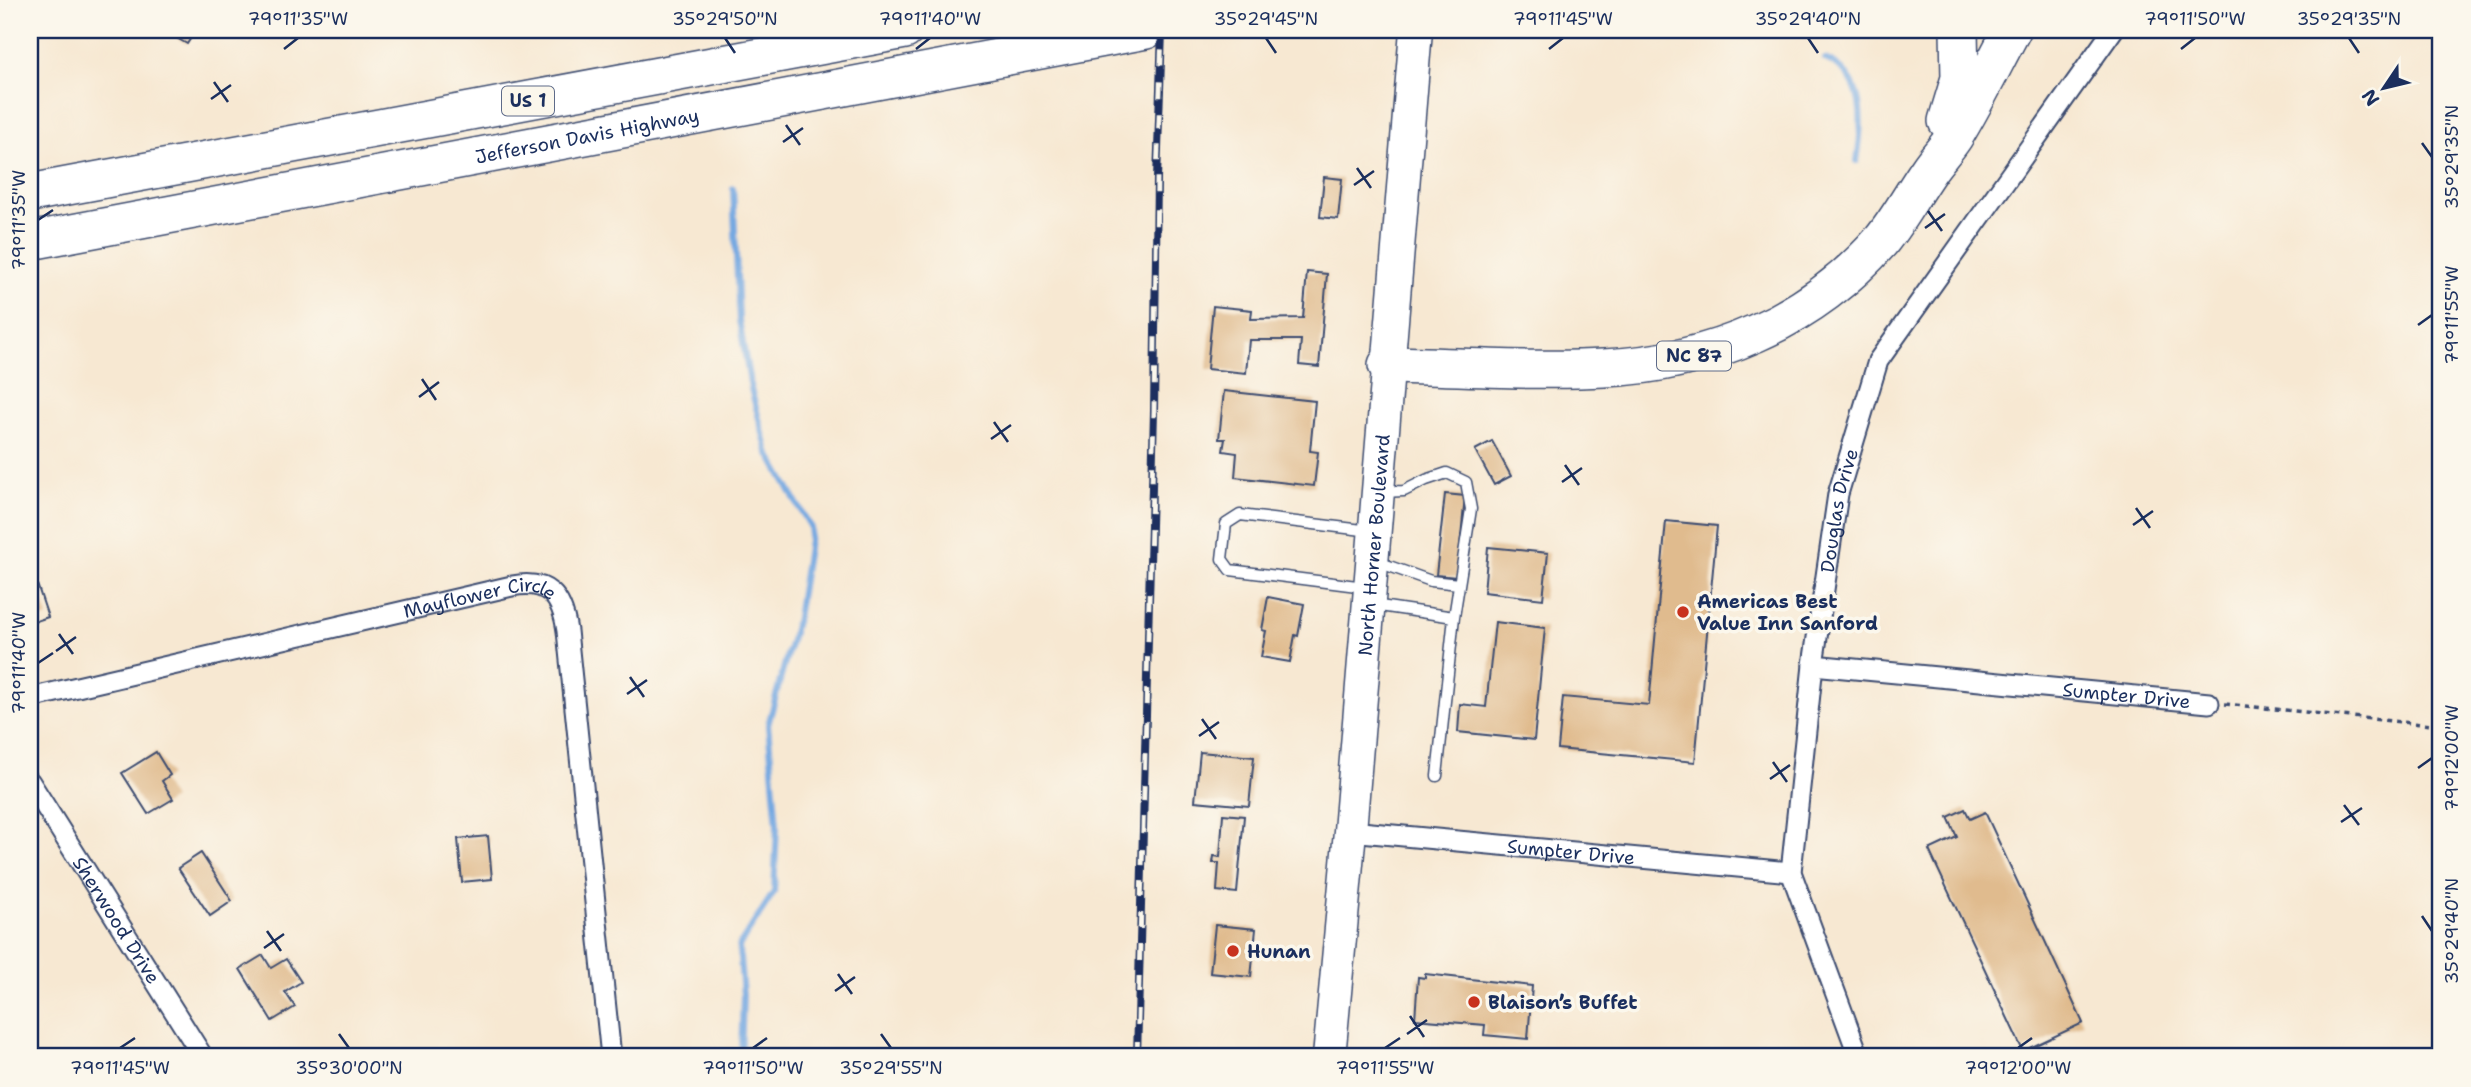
<svg xmlns="http://www.w3.org/2000/svg" width="2471" height="1087" viewBox="0 0 2471 1087" font-family="'Shantell Sans',sans-serif">
	<style>
		.lines { fill: none; stroke-linecap: round; stroke-linejoin: round }
		.stream { stroke: #74a8e1; stroke-width: 6 }
		.building { fill: #e0bb8e }
		.lane-casing { stroke: #3c4b6f; stroke-width: 13 }
		.street-casing { stroke: #3c4b6f; stroke-width: 23 }
		.primary-casing { stroke: #3c4b6f; stroke-width: 35 }
		.highway-casing { stroke: #3c4b6f; stroke-width: 40 }
		.path { stroke: #3c4b6f; stroke-width: 3.5; stroke-dasharray: 5 5; stroke-linecap: butt }
		.lane { stroke: #fff; stroke-width: 10 }
		.street { stroke: #fff; stroke-width: 19 }
		.primary { stroke: #fff; stroke-width: 32 }
		.highway { stroke: #fff; stroke-width: 37 }
		.rail-casing { stroke: #1b2f5e; stroke-width: 8 }
		.rail { stroke: #fbf7ec; stroke-width: 5; stroke-dasharray: 16; stroke-linecap: butt }
		.ticks { fill: none; stroke: #1b2f5e; stroke-width: 2.5 }
		.poi-dot { fill: #c8321e; stroke: #fbf7ec; stroke-width: 2.5 }
		.labels { text-anchor: middle; stroke-width: 7; stroke-linejoin: round; paint-order: stroke }
		.shield { fill: #fbf7ec; stroke: #5e6b89; stroke-width: 2 }
		.shield-label { font-size: 18px; font-weight: bold; fill: #1b2f5e }
		.street-label { font-size: 19px; fill: #1b2f5e; stroke: #fbf7ec }
		.poi-label { font-size: 19px; font-weight: bold; fill: #1b2f5e; stroke: #fbf7ec; text-anchor: start }
		.neatline { fill: none; stroke: #1b2f5e; stroke-width: 2.5 }
		.ticks-label { font-size: 18px; text-anchor: middle; fill: #1b2f5e }
	</style>
	<rect width="100%" height="100%" fill="#fbf7ec"/>
	<filter id="ink" filterUnits="userSpaceOnUse"><feTurbulence type="fractalNoise" baseFrequency=".0143" numOctaves="2"/><feDisplacementMap in="SourceGraphic" scale="14" xChannelSelector="R" yChannelSelector="G"/><feConvolveMatrix kernelMatrix="1 2 1 2 8 2 1 2 1" color-interpolation-filters="sRGB"/></filter>
	<filter id="wash" filterUnits="userSpaceOnUse"><feTurbulence type="fractalNoise" baseFrequency=".00686" numOctaves="4" result="noise"/><feDisplacementMap in="SourceGraphic" scale="28" xChannelSelector="R" yChannelSelector="G"/><feGaussianBlur stdDeviation="1.57" result="paint"/><feColorMatrix in="noise" values="0 0 0 0 0 0 0 0 0 0 0 0 0 0 0 0 0 1.4 0 .05"/><feComposite in="paint" operator="in"/></filter>
	<g filter="url(#wash)">
		<rect width="100%" height="100%" fill="#f7e8d2"/>
		<g class="lines">
			<!-- stream -->
			<path class="stream" d="M1825,59C1867,76 1863,123 1857,161
				M733,188L739,320L751,389L768,452L811,528L797,618L768,725L777,825L774,892L739,946L743,995L741,1057"/>
		</g>
		<g id="blocks">
			<!-- building -->
			<path class="building" d="M163,30H196L187,44Z
				M1324,177L1342,179L1338,219L1320,217Z
				M1307,272L1327,274L1319,367L1299,365L1301,340H1249L1246,373L1207,369L1213,306L1252,310L1251,319L1303,318Z
				M1224,391L1315,401L1310,451L1318,452L1314,486L1235,477L1237,453L1223,451L1225,439H1219Z
				M1492,441L1511,476L1494,485L1475,450Z
				M1445,494L1465,496L1457,577L1436,575Z
				M1666,521L1717,526L1695,762L1558,749L1563,697L1649,705Z
				M1488,547L1548,553L1543,599L1484,592Z
				M37,584L48,617L30,623V587Z
				M1268,597L1304,604L1298,636L1295,635L1290,662L1261,657L1266,631L1262,630Z
				M1495,622L1545,628L1534,740L1458,732L1460,704L1486,707Z
				M156,752L170,775L162,781L173,799L148,814L122,773Z
				M1200,752L1254,757L1249,806L1195,801Z
				M1965,809L1970,819L1985,812L2083,1023L2023,1051L1929,850L1957,837L1948,817Z
				M1223,814L1244,816L1237,893L1217,891L1219,863H1213L1214,856L1220,857Z
				M488,836L492,879L462,882L458,839Z
				M201,853L232,901L210,916L178,868Z
				M1215,925L1256,929L1251,977L1210,973Z
				M263,955L271,968L286,959L301,982L285,992L295,1007L272,1021L240,969Z
				M1425,974L1532,986L1528,1039L1484,1035L1485,1025L1415,1019L1418,977L1425,978Z"/>
		</g>
	</g>
	<g filter="url(#ink)">
		<use href="#blocks" fill-opacity="0" stroke="#3c4b6f" stroke-width="2"/>
		<g class="lines">
			<defs>
				<path id="lane" d="M1382,492L1404,491L1426,480L1447,473L1466,482L1471,509L1454,617
					M1375,561L1431,581L1459,584
					M1365,587L1230,570L1222,559L1226,524L1240,515L1371,531
					M1373,605L1454,617L1437,776
					M1332,1053L1398,1057"/>
				<g id="street">
					<path id="s1" d="M1813,665L2209,703"/>
					<path id="s2" d="M30,698L512,586C548,579 562,596 567,631L611,1057"/>
					<path id="s3" d="M30,782L203,1057"/>
					<path id="s4" d="M1350,831L1791,872"/>
					<path id="s5" d="M1859,1057L1791,872L1813,665L1838,494L1878,361L2113,30"/>
				</g>
				<g id="primary">
					<path id="s6" d="M1329,1057L1350,831L1416,30"/>
				</g>
				<g id="highway">
					<path d="M1947,121L1960,78L1959,30"/>
					<path d="M30,193L905,30"/>
					<path id="s7" d="M30,241L1146,30"/>
					<path d="M1387,365C1458,366 1534,372 1604,368C1711,363 1810,322 1881,241C1899,219 1912,194 1928,171C1936,159 1946,149 1954,137C1975,103 1993,65 2012,30"/>
				</g>
			</defs>
			<!-- lane casing -->
			<use href="#lane" class="lane-casing"/>
			<!-- street casing -->
			<use href="#street" class="street-casing"/>
			<!-- primary casing -->
			<use href="#primary" class="primary-casing"/>
			<!-- highway casing -->
			<use href="#highway" class="highway-casing"/>
			<!-- path -->
			<path class="path" d="M2225,704L2441,726"/>
			<!-- lane -->
			<use href="#lane" class="lane"/>
			<!-- street -->
			<use href="#street" class="street"/>
			<!-- primary -->
			<use href="#primary" class="primary"/>
			<!-- highway -->
			<use href="#highway" class="highway"/>
			<defs>
				<path id="rail" d="M1137,1057L1154,411L1157,179L1162,30"/>
			</defs>
			<!-- rail casing -->
			<use href="#rail" class="rail-casing"/>
			<!-- rail -->
			<use href="#rail" class="rail"/>
		</g>
	</g>
	<!-- ticks -->
	<path class="ticks" d="M725,38L735,53M1266,38L1276,53M1808,38L1818,53M2349,38L2359,53M284,49L298,38M916,49L930,38M1549,49L1563,38M2181,49L2195,38M214,82L228,102M211,99L231,85M786,125L800,145M783,142L803,128M2422,143L2432,157M1357,168L1371,188M1354,185L1374,171M1928,211L1942,231M38,220L53,210M1925,228L1945,214M2418,325L2432,315M422,379L436,400M419,397L439,382M994,422L1008,442M991,439L1011,425M1565,465L1579,485M1562,482L1582,468M2136,508L2150,528M2133,525L2153,511M59,634L73,654M56,651L76,637M38,663L53,653M630,677L644,697M627,694L647,680M1202,719L1216,739M1199,736L1219,722M1773,762L1787,782M2418,768L2432,758M1770,779L1790,765M2344,805L2359,825M2341,822L2362,808M2422,916L2432,931M267,931L281,951M264,948L284,934M838,974L852,994M835,991L855,977M1410,1016L1424,1037M339,1034L349,1048M881,1034L891,1048M1407,1034L1427,1020M120,1048L135,1038M753,1048L767,1038M1385,1048L1400,1038M2018,1048L2032,1038"/>
	<!-- markers -->
	<g class="poi-dot">
		<circle cx="1683" cy="612" r="7"/>
		<circle cx="1233" cy="951" r="7"/>
		<circle cx="1474" cy="1002" r="7"/>
	</g>
	<g class="labels">
		<!-- shield labels -->
		<g class="shield">
			<rect x="502" y="86.5" width="52" height="29" rx="5"/>
			<rect x="1657" y="341.5" width="74" height="29" rx="5"/>
		</g>
		<g class="shield-label">
			<text x="528" y="107">US 1</text>
			<text x="1694" y="362">NC 87</text>
		</g>
		<!-- street labels -->
		<g class="street-label">
			<text dy="7" stroke="none"><textPath href="#s7" startOffset="567">Jefferson Davis Highway</textPath></text>
			<text dy="7" stroke="none"><textPath href="#s5" startOffset="562">Douglas Drive</textPath></text>
			<text dy="7" stroke="none"><textPath href="#s6" startOffset="514">North Horner Boulevard</textPath></text>
			<text dy="7" stroke="none"><textPath href="#s2" startOffset="462">Mayflower Circle</textPath></text>
			<text dy="7" stroke="none"><textPath href="#s1" startOffset="315">Sumpter Drive</textPath></text>
			<text dy="7" stroke="none"><textPath href="#s4" startOffset="222">Sumpter Drive</textPath></text>
			<text dy="7" stroke="none"><textPath href="#s3" startOffset="163">Sherwood Drive</textPath></text>
		</g>
		<!-- poi labels -->
		<g class="poi-label">
			<text x="1697" y="608">Americas Best<tspan x="1697" dy="22">Value Inn Sanford</tspan></text>
			<text x="1247" y="958">Hunan</text>
			<text x="1488" y="1009">Blaison’s Buffet</text>
		</g>
	</g>
	<!-- margin -->
	<rect width="2471" height="1087" fill="none" stroke="#fbf7ec" stroke-width="77"/>
	<!-- north arrow -->
	<g transform="translate(2384 88) rotate(235)" stroke="#fbf7ec" stroke-width="5" paint-order="stroke">
	<path d="M0-5L12 26L0 18L-12 26Z" fill="#1b2f5e"/>
	<text y="-10" font-size="19" font-weight="bold" text-anchor="middle" fill="#1b2f5e">N</text>
	</g>
	<rect x="38" y="38" width="2394" height="1010" class="neatline"/>
	<g class="ticks-label">
		<text x="298" y="25">79°11'35"W</text>
		<text x="725" y="25">35°29'50"N</text>
		<text x="930" y="25">79°11'40"W</text>
		<text x="1266" y="25">35°29'45"N</text>
		<text x="1563" y="25">79°11'45"W</text>
		<text x="1808" y="25">35°29'40"N</text>
		<text x="2195" y="25">79°11'50"W</text>
		<text x="2349" y="25">35°29'35"N</text>
		<text transform="translate(2452 157) rotate(-90)" y="6">35°29'35"N</text>
		<text transform="translate(19 220) rotate(-90)" y="6">79°11'35"W</text>
		<text transform="translate(2452 315) rotate(-90)" y="6">79°11'55"W</text>
		<text transform="translate(19 663) rotate(-90)" y="6">79°11'40"W</text>
		<text transform="translate(2452 758) rotate(-90)" y="6">79°12'00"W</text>
		<text transform="translate(2452 931) rotate(-90)" y="6">35°29'40"N</text>
		<text x="120" y="1074">79°11'45"W</text>
		<text x="349" y="1074">35°30'00"N</text>
		<text x="753" y="1074">79°11'50"W</text>
		<text x="891" y="1074">35°29'55"N</text>
		<text x="1385" y="1074">79°11'55"W</text>
		<text x="2018" y="1074">79°12'00"W</text>
	</g>
</svg>
